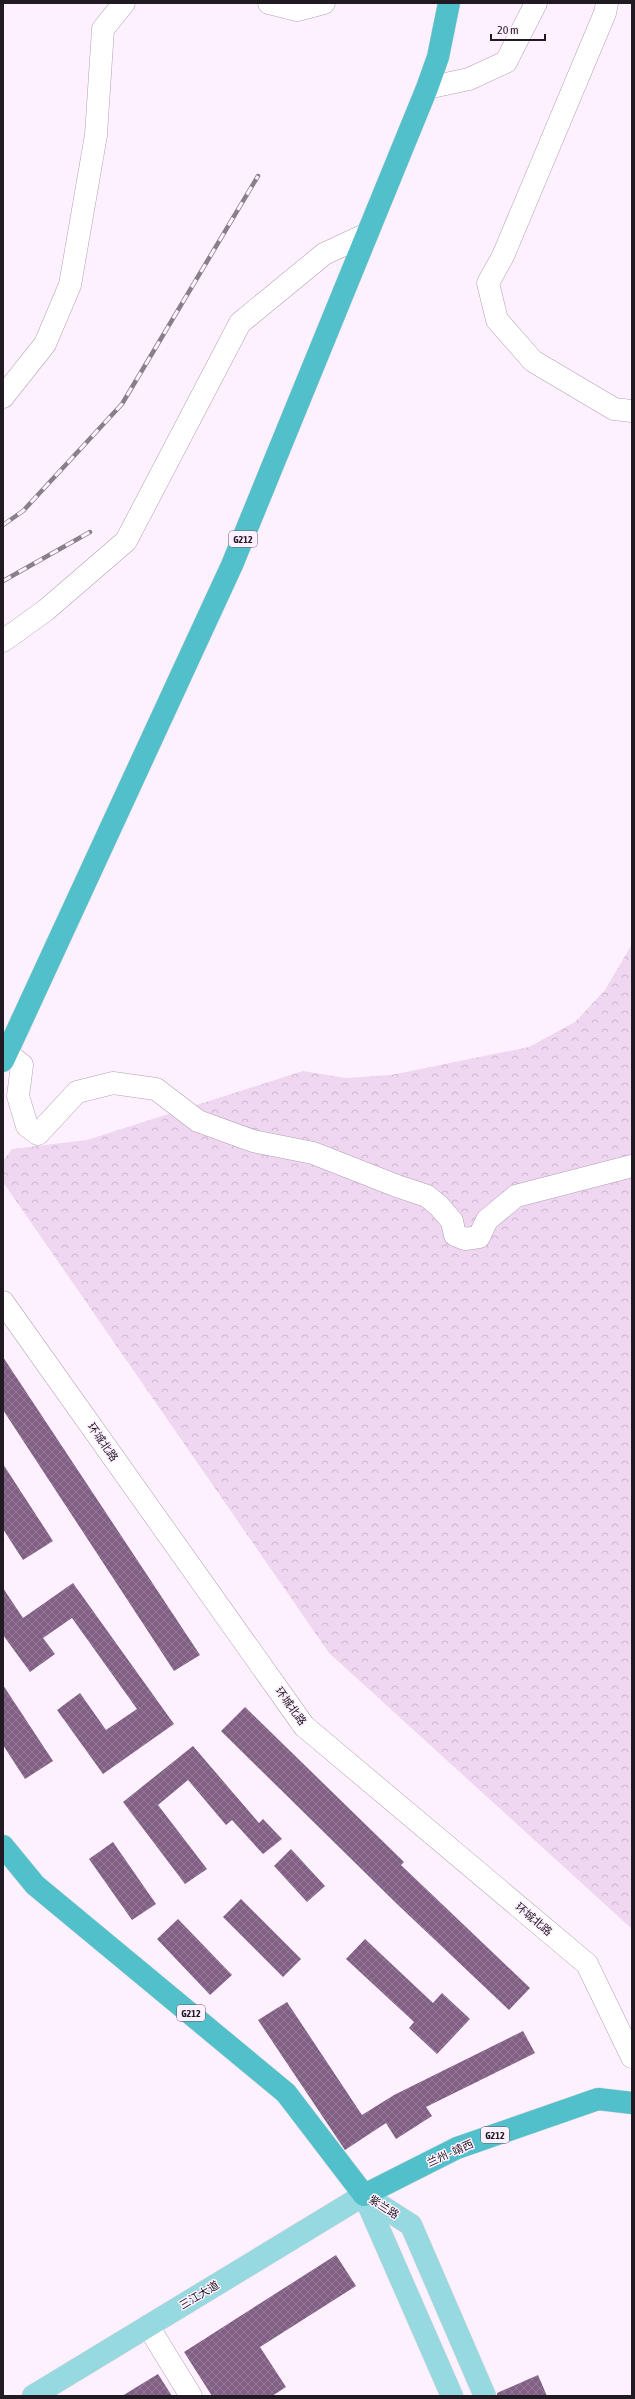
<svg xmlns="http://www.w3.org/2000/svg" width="635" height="2399" viewBox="0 0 635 2399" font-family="'Asap Condensed','Noto Sans SC',sans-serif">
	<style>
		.forest { fill: url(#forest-crowns) }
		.building { fill: url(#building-cross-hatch) }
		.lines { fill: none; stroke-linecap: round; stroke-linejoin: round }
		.minor-casing { stroke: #b39eb4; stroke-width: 23 }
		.major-casing { stroke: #d7d6d7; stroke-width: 23 }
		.highway-casing { stroke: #d7d6d7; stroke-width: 23 }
		.minor { stroke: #fff; stroke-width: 22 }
		.major { stroke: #97d9e0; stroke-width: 22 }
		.highway { stroke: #51c0cb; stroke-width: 22 }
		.rail-casing { stroke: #897f8a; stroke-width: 4.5 }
		.rail { stroke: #fef1ff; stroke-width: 3; stroke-dasharray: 9; stroke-linecap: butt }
		.labels { text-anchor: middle; stroke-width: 3; stroke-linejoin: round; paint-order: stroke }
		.shield { fill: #fef1ff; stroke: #635a64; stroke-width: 1 }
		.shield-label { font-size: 10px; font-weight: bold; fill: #211a22 }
		.street-label { font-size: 11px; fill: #211a22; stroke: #fef1ff }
	</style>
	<defs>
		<pattern id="forest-crowns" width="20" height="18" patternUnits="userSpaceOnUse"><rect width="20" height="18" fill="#efd6f1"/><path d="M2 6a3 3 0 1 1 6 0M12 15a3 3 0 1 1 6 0" fill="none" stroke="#cdb7ce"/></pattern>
		<pattern id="building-cross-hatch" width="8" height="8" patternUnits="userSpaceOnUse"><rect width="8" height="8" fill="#825f84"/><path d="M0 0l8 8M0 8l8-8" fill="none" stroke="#937a95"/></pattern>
	</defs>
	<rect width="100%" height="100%" fill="#fef1ff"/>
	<!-- forest -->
	<path class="forest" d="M632,944V1929L329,1653L3,1182V1161L12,1149L87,1140L303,1071L345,1078L391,1075L529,1047L575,1022L605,990Z"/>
	<!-- building -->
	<path class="building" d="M3,1357L200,1655L174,1671L3,1410Z
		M3,1464L53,1541L23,1560L3,1529Z
		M73,1583L174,1724L103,1774L57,1710L80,1693L106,1730L137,1709L72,1618L43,1638L55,1654L30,1672L3,1635V1588L23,1618Z
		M3,1685L53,1761L25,1779L3,1745Z
		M245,1707L404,1862L401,1865L530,1988L509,2010L397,1904L221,1731Z
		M193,1746L259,1823L263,1819L282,1839L263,1854L232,1820L226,1825L188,1780L158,1805L207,1869L185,1884L123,1802Z
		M113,1842L156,1904L132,1920L89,1859Z
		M291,1849L325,1886L307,1902L274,1866Z
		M241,1899L301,1959L283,1977L223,1917Z
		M178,1919L232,1975L210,1995L157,1939Z
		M365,1939L433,2003L442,1993L470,2019L437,2054L409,2028L414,2022L346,1959Z
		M287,2002L362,2115L394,2095L523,2031L535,2053L426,2107L432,2116L396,2139L386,2123L345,2150L258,2020Z
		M336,2255L356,2286L260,2347L286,2387L272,2396H212L184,2352Z
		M158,2374L172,2396H122Z
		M538,2375L547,2396H497V2393Z"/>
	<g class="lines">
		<defs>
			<path id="minor" d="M269,3L297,10L324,3
				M607,3L605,13L503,256L488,283L497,320L533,361L614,409L632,411
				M427,88L469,79L506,62L536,3
				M3,397L45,344L70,285L96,135L103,29L124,3
				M3,641L46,610L126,541L240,323L324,254L367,234
				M7,1053L22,1065L18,1096L27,1126L38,1134L77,1092L113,1083L156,1089L198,1121L253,1141L313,1153L397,1186L427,1196L439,1206L452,1221L455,1235L465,1239L479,1237L487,1220L516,1196L632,1166
				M3,1302L304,1726L587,1964L632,2057
				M148,2326L191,2396"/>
			<path id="major" d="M364,2195L411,2225L485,2396
				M364,2195L452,2396
				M33,2396L364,2195"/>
			<path id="highway" d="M3,1061L232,565L427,88L438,57L449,3
				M3,1846L35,1885L286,2093L364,2195L457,2148L598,2099L632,2103"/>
		</defs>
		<!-- minor casing -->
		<use href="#minor" class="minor-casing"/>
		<!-- major casing -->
		<use href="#major" class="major-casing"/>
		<!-- highway casing -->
		<use href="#highway" class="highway-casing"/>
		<!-- minor -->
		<use href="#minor" class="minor"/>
		<!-- major -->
		<use href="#major" class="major"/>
		<!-- highway -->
		<use href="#highway" class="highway"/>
		<defs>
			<path id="rail" d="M3,525L23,511L122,404L258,176
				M3,581L90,532"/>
		</defs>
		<!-- rail casing -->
		<use href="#rail" class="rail-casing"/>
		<!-- rail -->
		<use href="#rail" class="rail"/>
	</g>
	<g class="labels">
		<!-- shield labels -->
		<g class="shield">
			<rect x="229" y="531" width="28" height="16" rx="3"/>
			<rect x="177" y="2005" width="28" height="16" rx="3"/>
			<rect x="481" y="2127" width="28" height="16" rx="3"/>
		</g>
		<g class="shield-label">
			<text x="243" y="543">G212</text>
			<text x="191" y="2017">G212</text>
			<text x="495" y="2139">G212</text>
		</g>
		<!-- street labels -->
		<g class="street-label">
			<text transform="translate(103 1442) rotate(55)" y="4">环城北路</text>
			<text transform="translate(291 1706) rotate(54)" y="4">环城北路</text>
			<text transform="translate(534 1919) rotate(40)" y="4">环城北路</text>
			<text transform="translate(450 2153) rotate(-24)" y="4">兰州 - 靖西</text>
			<text transform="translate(384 2207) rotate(33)" y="4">紫兰路</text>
			<text transform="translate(199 2295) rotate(-31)" y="4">三江大道</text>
		</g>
	</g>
	<!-- border -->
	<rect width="635" height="2399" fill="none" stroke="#211a22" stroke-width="8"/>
	<!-- scale -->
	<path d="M491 34v6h54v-6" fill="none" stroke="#211a22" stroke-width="2"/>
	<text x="497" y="34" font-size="12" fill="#211a22" stroke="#fef1ff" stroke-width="3" paint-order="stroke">20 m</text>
</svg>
